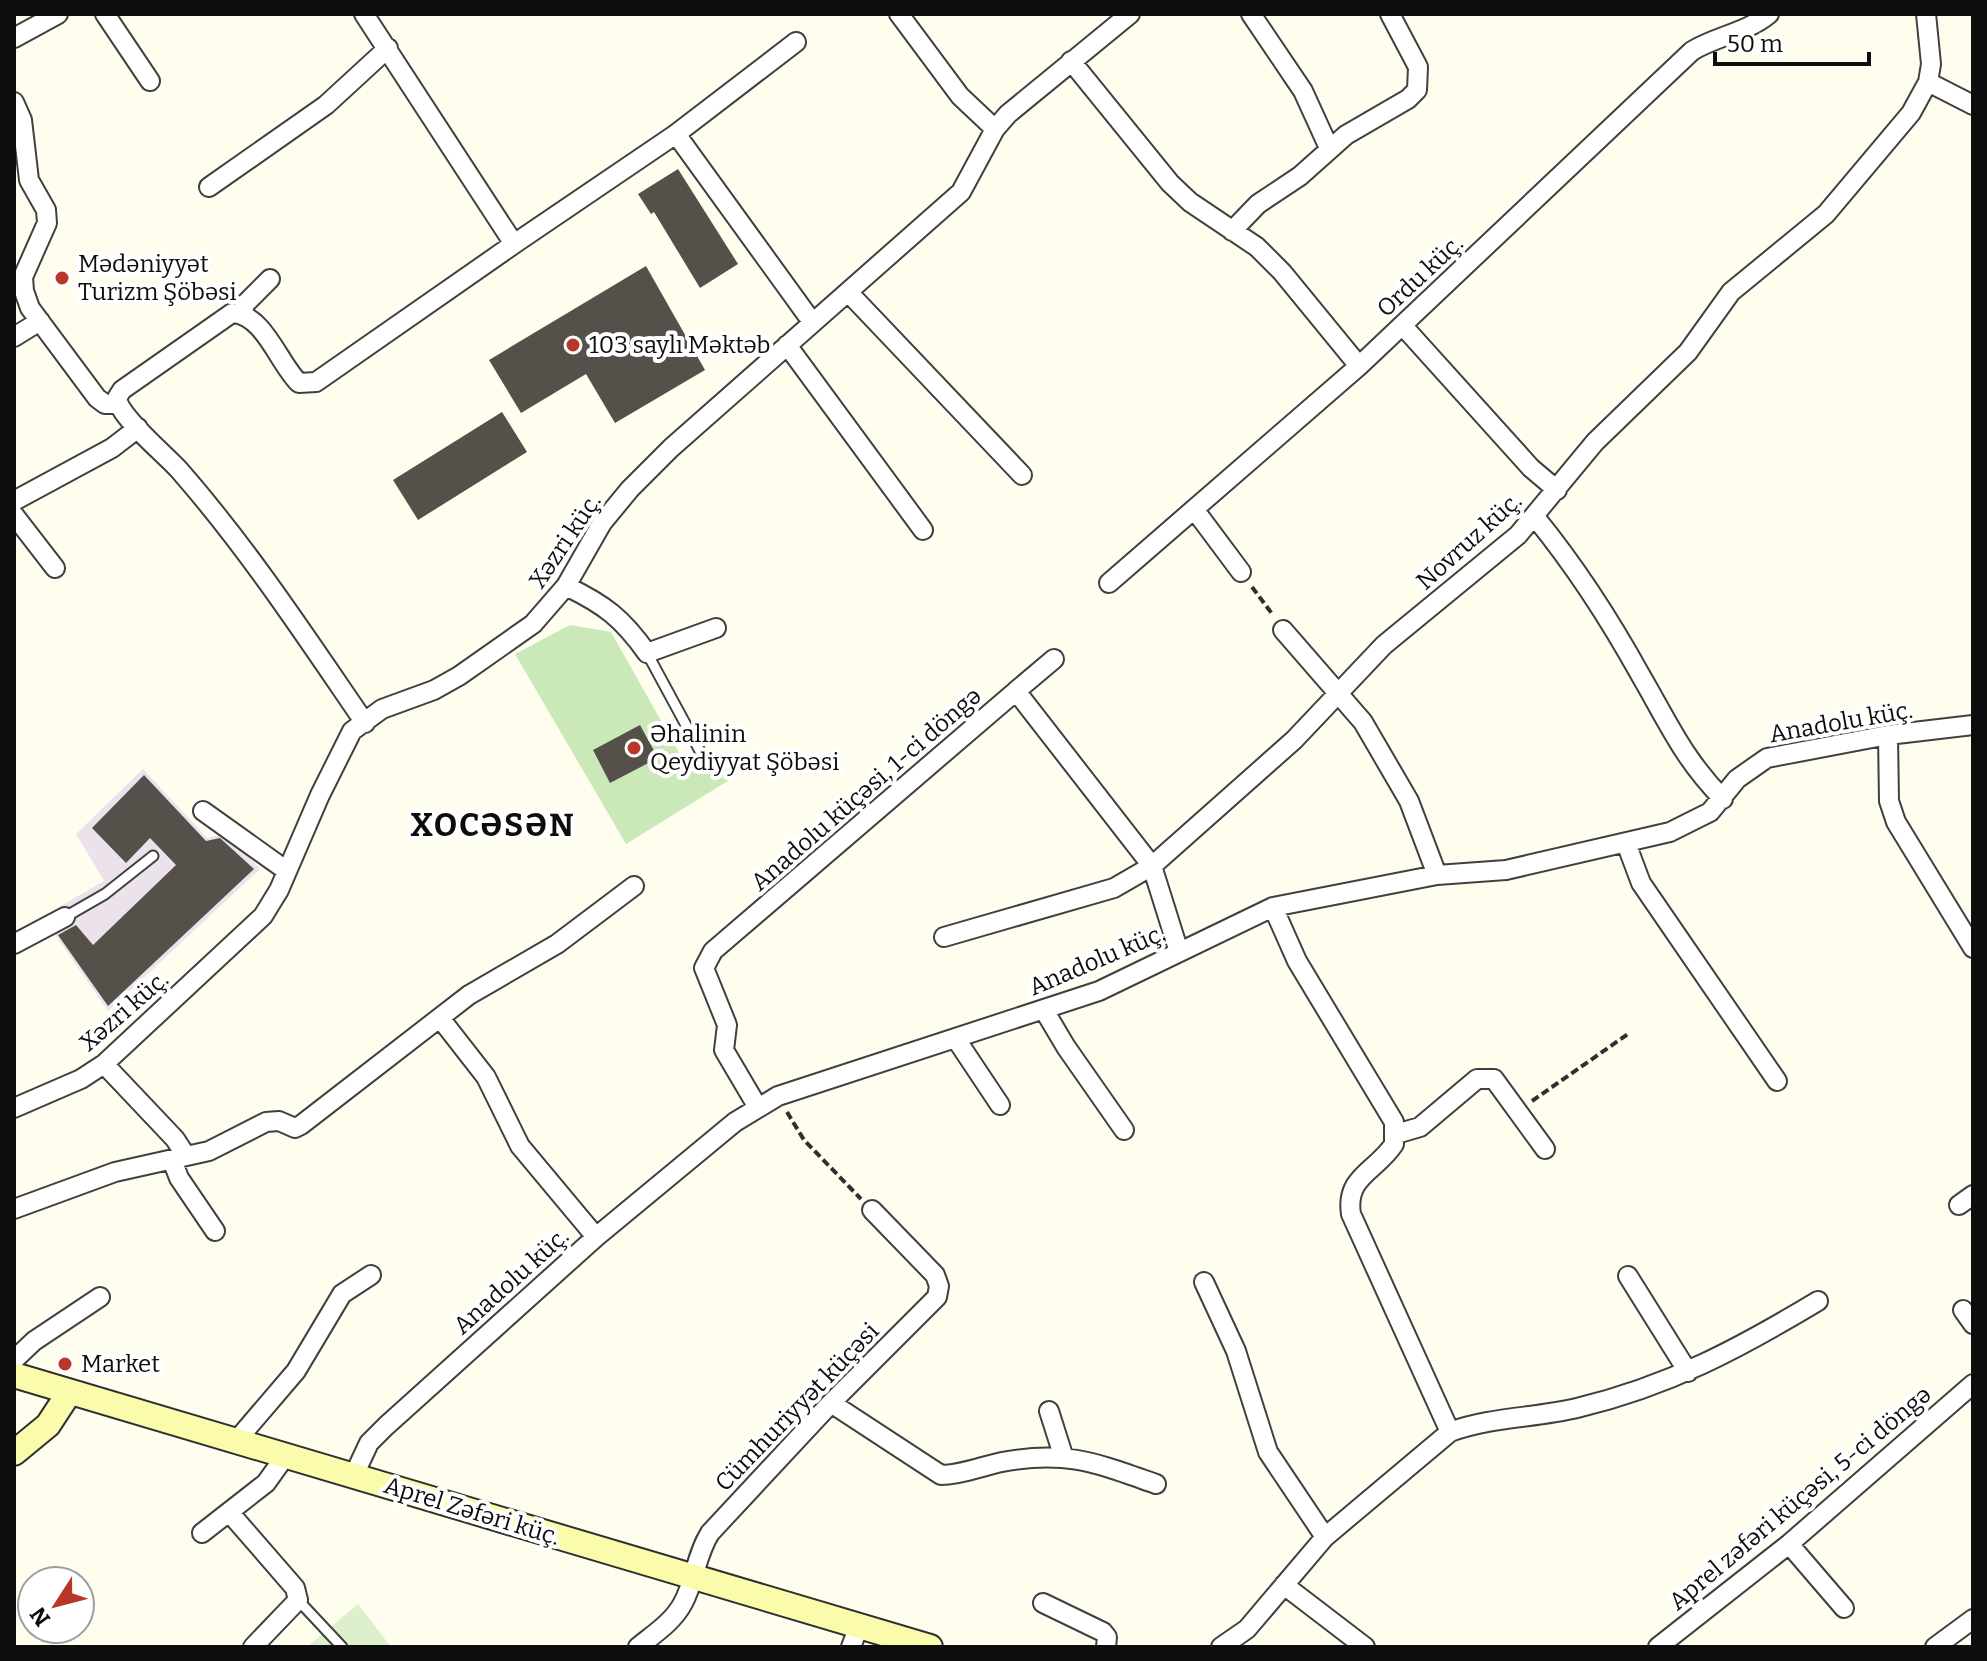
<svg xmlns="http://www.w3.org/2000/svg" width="1987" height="1661" viewBox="0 0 1987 1661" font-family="Bitter,serif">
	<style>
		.industrial { fill: #ece2ec }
		.green { fill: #cbe8b9 }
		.pitch { fill: #deefcb }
		.building { fill: #56504a }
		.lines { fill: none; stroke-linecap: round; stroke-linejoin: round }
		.lane-casing { stroke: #404040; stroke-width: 13 }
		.street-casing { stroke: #404040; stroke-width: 22 }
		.secondary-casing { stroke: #2f2f2f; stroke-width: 28 }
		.path { stroke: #2f2f2f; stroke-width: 4; stroke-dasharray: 8 4; stroke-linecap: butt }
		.lane { stroke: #fff; stroke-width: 9 }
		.street { stroke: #fff; stroke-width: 18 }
		.secondary { stroke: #fafcac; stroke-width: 24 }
		.poi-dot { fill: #b9362a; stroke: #fff; stroke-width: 3 }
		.labels { text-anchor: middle; stroke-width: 8; stroke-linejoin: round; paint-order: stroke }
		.poi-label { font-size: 24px; fill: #0d0d0d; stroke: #fff; text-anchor: start }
		.street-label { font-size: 24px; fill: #0d0d0d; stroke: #fff }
		.district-label { font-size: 32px; font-weight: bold; letter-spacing: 2px; fill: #0d0d0d; stroke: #fff }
	</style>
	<rect width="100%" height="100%" fill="#fefdee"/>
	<!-- industrial -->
	<path class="industrial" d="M143,769L207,838L226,833L260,869L108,1011L54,933L70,925L59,907L104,881L76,834Z"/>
	<!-- green -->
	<path class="green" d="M570,625L611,632L687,767L716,752L731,779L626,844L515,654Z"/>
	<!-- pitch -->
	<path class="pitch" d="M358,1604L391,1647H307Z"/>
	<!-- building -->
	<path class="building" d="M678,169L738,264L700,288L654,212L651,214L638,194Z
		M646,266L705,370L615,423L586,374L521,413L489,360Z
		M502,412L527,452L418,520L393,480Z
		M640,725L658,758L610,783L593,750Z
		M144,775L206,841L220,838L254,869L108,1006L58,935L76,925L93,945L176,865L150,838L126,863L92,828Z"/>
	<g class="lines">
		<defs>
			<path id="lane" d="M647,653L700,751
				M65,917L105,894L153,856
				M298,1600L342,1647"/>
			<path id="street" d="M105,14L150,81
				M364,14L514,244L316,382L299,383C279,364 264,314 232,313L122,390L117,398C119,417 166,455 180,471C249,550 306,637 365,723
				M899,14L960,96L995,129
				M1251,14L1303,91L1329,148
				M14,38L58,14
				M1071,61L1170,183L1190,202L1257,247L1282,272L1359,366
				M1928,82L1973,105
				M14,102L22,120L29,180L46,210L47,223L23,277L24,291L30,308L97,398L105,404H118
				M676,134L807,315
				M209,187L326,105L388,48
				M1232,231L1258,204L1300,176L1346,135L1408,99L1417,90L1418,67L1390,14
				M514,244L676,134L796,42
				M848,292L1022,475
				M241,314L246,303L270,279
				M1403,326L1531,468L1557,490
				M14,337L40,321
				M787,345L923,530
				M14,501L112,448L138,428
				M1194,509L1241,572
				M14,515L55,568
				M1535,517C1575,566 1610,620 1641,676C1669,724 1683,758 1723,799
				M1109,583L1359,366L1692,51C1716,36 1746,33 1769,14
				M566,586C605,605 622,618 647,653L716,628
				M1283,630L1363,722L1409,801L1437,875
				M1016,691L1054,659
				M1888,735L1889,801L1896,822L1973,948
				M203,811L287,871
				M1626,843L1641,883L1777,1081
				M1273,907L1297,961L1394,1122V1144C1377,1171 1345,1176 1351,1214L1450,1432
				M944,937L1114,888L1152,866L1294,740L1384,645L1518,535L1595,442L1688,352L1731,292L1826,214L1911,113L1928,82L1931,64L1926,14
				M14,944L65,917
				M1044,1010L1066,1047L1124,1130
				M440,1018L486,1077L520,1146L596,1237
				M956,1039L1000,1105
				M104,1064L175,1139L186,1156
				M757,1106L724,1050L727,1025L704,968L713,951L1016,691L1152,866L1179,952
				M14,1108L81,1079L104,1064L263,916L279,890L320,795L352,731L382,709L434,690L459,676L533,624L566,586L602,523L630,489L671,448L961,192L995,129L1008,114L1130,14
				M1396,1134L1420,1127L1477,1079H1494L1545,1149
				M172,1160L179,1178L215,1231
				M1959,1205L1973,1195
				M14,1209L115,1172L209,1151L266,1122L279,1121L295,1128L301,1125L469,995L557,944L634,886
				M1628,1276L1688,1372
				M1204,1282L1236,1351L1268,1452L1325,1537
				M1963,1310L1973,1324
				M14,1360L34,1341L100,1297
				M831,1403L941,1475C962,1475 982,1466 1002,1462C1067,1450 1096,1463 1156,1484
				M1049,1411L1063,1455
				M237,1440L296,1371L342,1294L371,1275
				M354,1475L369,1443L386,1426L596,1237L735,1122L778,1096L1099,991L1273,907L1437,875L1506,870L1670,832L1710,812L1737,779L1767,758L1888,735L1973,725
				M229,1512L295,1588L298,1600L253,1647
				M202,1533L266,1483L286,1455
				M1789,1544L1844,1608
				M1284,1585L1365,1647
				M1043,1603L1103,1632L1107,1637L1106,1647
				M638,1647C654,1634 673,1622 683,1603C695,1581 696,1555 710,1533L831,1403L937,1297L939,1286L935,1275L872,1210
				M851,1647L859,1626
				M1221,1647L1247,1629L1325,1537L1450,1432C1490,1417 1535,1418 1577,1408C1669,1386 1738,1349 1818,1301
				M1658,1647L1789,1544L1973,1384
				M1935,1647L1973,1619"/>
			<path id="secondary" d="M14,1375L930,1647
				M14,1453L48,1425L69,1393"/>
		</defs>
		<!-- lane casing -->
		<use href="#lane" class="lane-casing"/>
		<!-- street casing -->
		<use href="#street" class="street-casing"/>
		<!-- secondary casing -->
		<use href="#secondary" class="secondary-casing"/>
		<!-- path -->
		<path class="path" d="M1252,587L1273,615
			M1532,1101L1628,1034
			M787,1112L804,1140L861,1199"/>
		<!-- lane -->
		<use href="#lane" class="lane"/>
		<!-- street -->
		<use href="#street" class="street"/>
		<!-- secondary -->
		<use href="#secondary" class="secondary"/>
	</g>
	<!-- markers -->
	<g class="poi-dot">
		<circle cx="62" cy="278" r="8"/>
		<circle cx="573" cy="345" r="8"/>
		<circle cx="634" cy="748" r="8"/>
		<circle cx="65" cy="1364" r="8"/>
	</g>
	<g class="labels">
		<!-- poi labels -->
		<g class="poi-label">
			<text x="78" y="272">Mədəniyyət<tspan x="78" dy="28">Turizm Şöbəsi</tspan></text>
			<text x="589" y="353">103 saylı Məktəb</text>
			<text x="650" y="742">Əhalinin<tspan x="650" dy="28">Qeydiyyat Şöbəsi</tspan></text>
			<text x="81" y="1372">Market</text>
		</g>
		<!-- street labels -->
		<g class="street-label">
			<text transform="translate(1420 276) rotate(-43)" y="8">Ordu küç.</text>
			<text transform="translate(565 541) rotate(-56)" y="8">Xəzri küç.</text>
			<text transform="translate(1469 541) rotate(-42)" y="8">Novruz küç.</text>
			<text transform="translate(1841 722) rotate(-10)" y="8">Anadolu küç.</text>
			<text transform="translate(866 789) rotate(-41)" y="8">Anadolu küçəsi, 1-ci döngə</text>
			<text transform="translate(1097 960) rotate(-23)" y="8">Anadolu küç.</text>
			<text transform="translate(124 1011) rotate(-41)" y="8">Xəzri küç.</text>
			<text transform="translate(511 1281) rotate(-42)" y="8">Anadolu küç.</text>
			<text transform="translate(797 1407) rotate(-46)" y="8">Cümhuriyyət küçəsi</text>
			<text transform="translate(1800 1498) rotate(-40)" y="8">Aprel zəfəri küçəsi, 5-ci döngə</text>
			<text transform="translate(472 1511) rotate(17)" y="8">Aprel Zəfəri küç.</text>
		</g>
		<!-- district labels -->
		<g class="district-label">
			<text x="493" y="836">XOCƏSƏN</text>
		</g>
	</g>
	<!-- border -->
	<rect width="1987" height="1661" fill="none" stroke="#0d0d0d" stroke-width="32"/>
	<!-- north arrow -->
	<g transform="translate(56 1605) rotate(234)"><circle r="38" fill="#ffffff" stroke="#9e9e9e" stroke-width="2"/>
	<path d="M0-6L14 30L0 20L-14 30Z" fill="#b9362a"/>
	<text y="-12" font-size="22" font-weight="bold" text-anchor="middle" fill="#0d0d0d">N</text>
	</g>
	<!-- scale -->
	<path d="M1715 52v12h154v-12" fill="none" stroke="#0d0d0d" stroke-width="4"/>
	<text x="1727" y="52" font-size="24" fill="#0d0d0d" stroke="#ffffff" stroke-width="6" paint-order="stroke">50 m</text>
</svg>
